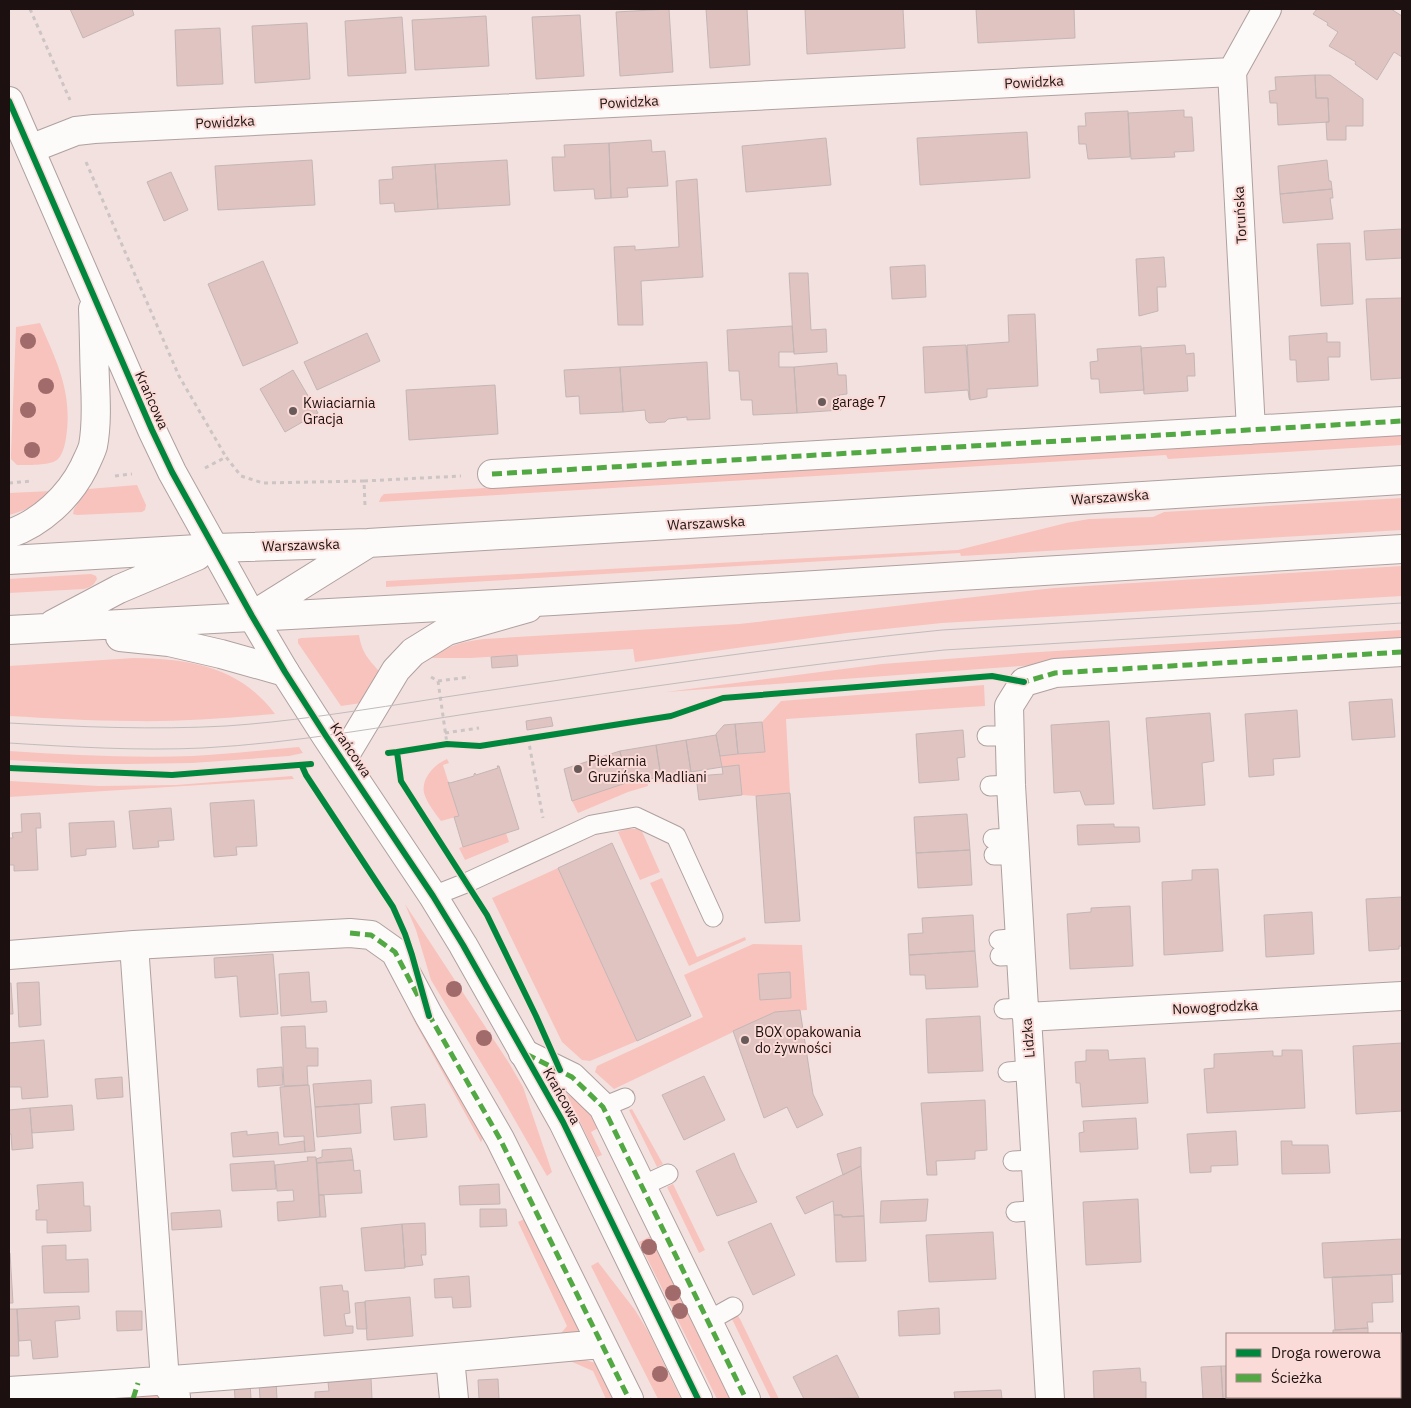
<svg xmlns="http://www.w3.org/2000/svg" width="1411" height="1408" viewBox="0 0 1411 1408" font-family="'IBM Plex Sans',sans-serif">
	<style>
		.green { fill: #f8c3bd }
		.building { fill: #dfc4c2; stroke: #c4b6b5 }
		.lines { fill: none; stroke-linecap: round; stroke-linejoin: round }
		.service-casing { stroke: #aea19f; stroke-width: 21 }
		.minor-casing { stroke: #aea19f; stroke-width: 30 }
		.tertiary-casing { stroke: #aea19f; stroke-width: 30 }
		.secondary-casing { stroke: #aea19f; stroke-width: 30 }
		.path { stroke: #ccc5c4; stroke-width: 3; stroke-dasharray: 4 4; stroke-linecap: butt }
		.service { stroke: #fdfafa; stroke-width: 19 }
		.minor { stroke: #fdfafa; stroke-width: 28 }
		.tertiary { stroke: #fdfafa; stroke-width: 28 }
		.secondary { stroke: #fdfafa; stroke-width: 28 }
		.tram { stroke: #c1bcbb; stroke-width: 1 }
		.quiet { stroke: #52a842; stroke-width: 5; stroke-dasharray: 10 5; stroke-linecap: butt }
		.cycleway-casing { stroke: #fbdbd7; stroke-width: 9 }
		.cycleway { stroke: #00873e; stroke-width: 6 }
		.tree { fill: #a06b6a }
		.poi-dot { fill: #675a58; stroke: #fbdbd7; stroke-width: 2 }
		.labels { text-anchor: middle; stroke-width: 4; stroke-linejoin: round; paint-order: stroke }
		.street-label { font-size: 14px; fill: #1c1110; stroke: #fbdbd7 }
		.poi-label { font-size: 14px; fill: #1c1110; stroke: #fbdbd7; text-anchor: start }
	</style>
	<rect width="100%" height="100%" fill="#f3e1df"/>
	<!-- green -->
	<path class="green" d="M40,323C57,362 73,393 66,438C65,444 63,454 58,459C52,466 26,465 17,465L11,459V454L16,327Z
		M1402,434V445L1168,459L1166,455L379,502L381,497L384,494Z
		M137,485L146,505L145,510L142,512L77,515L73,514L74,509L88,489Z
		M52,491C38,504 27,510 9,515V493Z
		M1402,498V530L961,556L960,553L386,587V581L958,550L1066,523L1089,519L1153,517L1164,512Z
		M1402,566V596L942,623L847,633L635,662L633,649L470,658H430C447,646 464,641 484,639L739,624L1054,588Z
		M91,574L96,576L97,579C94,585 91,587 84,589L9,593V579Z
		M1402,630V641L1021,666L666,692L882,664L1023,653Z
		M359,635C362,653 368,659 380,672L368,702L341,706L298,643V639L301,638Z
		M134,658C190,659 239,666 275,714C227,718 179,722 131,721C90,721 49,718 9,716V666Z
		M984,685L985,706L786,719L790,793L756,796L742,795L739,765L722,767L720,756L765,752L762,722L781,701Z
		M299,747L303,753L289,756L192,763L130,764H78L9,760V751C70,755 131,758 192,756C228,754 264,750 299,747Z
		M447,759L449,763L443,765L459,816L441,821C435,813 427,803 424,793C421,778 435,764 447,759Z
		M292,776L294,779L9,797V781L99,786L176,785Z
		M647,779L648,786L628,792L578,813L572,801L626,783Z
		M626,829H641L660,872L640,880L618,832Z
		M506,833L509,842L465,860L459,848Z
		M558,868L637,1041L590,1061L582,1060L562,1042L492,898Z
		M662,878L697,957L745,937L746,940L689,966L650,883Z
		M405,904L509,1063L523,1087L552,1172L547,1176L500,1094L431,980L416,930Z
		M753,944L802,945L807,1010L775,1012L614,1089L595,1072L597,1066L703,1017L684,975Z
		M408,1010L484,1136L481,1142Z
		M566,1093C580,1103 592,1112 600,1127L591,1132L602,1155L597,1157Z
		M632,1109L663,1164L657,1167L629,1110Z
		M673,1184L705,1250L699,1253L667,1187Z
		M528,1217L581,1325L579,1330L573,1334L557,1338L567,1326L518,1222Z
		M653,1235L733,1399H717L639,1242Z
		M598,1262L635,1310L649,1333L681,1399H658L591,1266Z
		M738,1316L740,1319L779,1399H771L732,1319Z
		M585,1360L596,1363L618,1399H606L593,1371L570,1361Z
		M163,1394L165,1399H44Z"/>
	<!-- building -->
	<path class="building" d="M70,9H132L134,15L83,38Z
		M669,9L673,72L620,76L616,12Z
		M706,9H747L750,65L710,68Z
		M805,9H903L905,48L807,54Z
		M976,9H1074L1075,38L978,43Z
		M1317,9H1391L1402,16V57L1394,52L1377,80L1355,64L1356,62L1329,46L1338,32L1327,25L1328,23L1313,14Z
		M580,15L584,76L536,79L532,17Z
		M486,16L489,66L415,70L412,20Z
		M402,17L406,73L348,76L345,21Z
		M307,23L310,79L255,83L252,26Z
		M220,28L223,84L177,86L175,30Z
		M1315,75L1316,98H1328L1329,122L1278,125L1277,103H1270L1269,91L1276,90L1275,77Z
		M1315,75H1330L1363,99V126H1346V140H1327L1326,122H1329L1328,98H1316Z
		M1184,110V117H1192L1194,151L1174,152L1175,157L1131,159L1128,113Z
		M1128,111L1130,157L1088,159L1086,144H1079L1078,126H1086L1085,113Z
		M1027,132L1030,178L920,185L917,138Z
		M826,138L831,185L746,192L742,146Z
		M651,140L652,152L665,151L668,186L627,188L628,197L611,198L609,143Z
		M609,143L611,198L595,199L594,189L554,191L552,157H565L564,145Z
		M312,160L315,205L218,210L215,166Z
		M507,160L510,205L438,209L435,164Z
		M1327,160L1329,181H1331L1332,189L1280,194L1278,166Z
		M435,164L438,209L395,212L394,203L380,204L379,180L393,179L392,167Z
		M171,172L188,210L164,221L147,182Z
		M697,179L703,277L641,281L643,325H618L614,247L635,246V250L679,247L676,181Z
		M1332,189L1333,198H1330L1333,219L1283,223L1280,194Z
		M1402,229V258L1366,260L1364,231Z
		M1350,243L1353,304L1321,306L1317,244Z
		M1164,257L1166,287H1157L1158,311L1139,316L1136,259Z
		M263,261L298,343L243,366L208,284Z
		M925,265L926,297L892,299L890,267Z
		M789,273H808L811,330L826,329L827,352L794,354Z
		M1402,298V378L1371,380L1366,299Z
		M1035,314L1038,386L987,389V397L970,400L967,345L1009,342L1008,315Z
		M792,326L794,352H779V367H794L797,413L753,415L752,400H741L739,371H729L727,330Z
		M367,333L380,361L317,390L304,362Z
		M1327,333V342H1340V357H1328L1329,380L1297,382L1296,360H1290L1289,336Z
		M966,345L970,400L969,398L968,390L925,393L923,347Z
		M1185,345L1186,354L1194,353L1195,376H1187L1188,391L1144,394L1141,348Z
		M1141,346L1144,390L1100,393L1099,379H1091L1090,362L1098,361L1097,349Z
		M707,362L710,419L687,420V417L668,419L665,422L649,423L646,420L645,410L623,412L620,367Z
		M837,363L838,375H846L847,394L839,395L841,410L797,413L794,367Z
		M620,367L623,412L580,414L579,396L566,397L564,370Z
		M293,370L318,413L285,432L260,389Z
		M495,385L498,434L409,440L406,390Z
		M517,655L518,666L492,668L491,657Z
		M1392,699L1395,737L1352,740L1349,702Z
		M1297,710L1300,757L1273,759L1274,775L1249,777L1245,714Z
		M1210,713L1214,761L1202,763L1205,805L1153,809L1146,718Z
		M551,717L553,726L527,730L526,721Z
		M1109,721L1114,804L1085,805L1080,791L1054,793L1051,725Z
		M762,722L765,752L738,754L735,724Z
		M735,724L738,754L720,756L716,734L724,725Z
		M963,730L965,757L957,758L959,780L919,783L916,734Z
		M716,735L722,767L691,772L686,740Z
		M686,740L691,772L661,777L656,745Z
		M656,745L661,777L626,783L620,751Z
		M620,751L626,783L572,801L564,769Z
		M739,765L742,795L699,800L696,776L723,774L722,767Z
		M497,766H499L519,829L463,847L454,817L459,816L448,782L450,783L474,776V774L475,773L476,775L498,768Z
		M790,793L800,921L765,923L756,796Z
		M254,800L257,846L236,847L237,855L214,857L210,803Z
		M171,808L174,840L158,841L159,847L133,849L129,811Z
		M40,813L41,828H36L38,870L14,871V865H9V838H13L12,833L22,832L21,814Z
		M967,814L970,850L916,853L914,817Z
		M114,821L116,847L86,849V855L71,857L69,823Z
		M1114,824V827H1139L1140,842L1078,845L1077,825Z
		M612,843L691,1016L637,1041L558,868Z
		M970,850L972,885L918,888L916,853Z
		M1218,869L1223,951L1164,955L1162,882L1192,880V870Z
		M1402,897V946H1399V949L1369,951L1366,899Z
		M1130,906L1133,966L1070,969L1067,914L1091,912V908Z
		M1312,912L1314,954L1266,957L1264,915Z
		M973,915L975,951L909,955L908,934L923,933L922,918Z
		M975,951L978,987L926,989L925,975H910L909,955Z
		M273,954L278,1014L240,1017L237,976L215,978L214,958Z
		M309,972L311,1002L326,1001L327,1012L281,1016L279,974Z
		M790,972L791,998L760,1000L758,974Z
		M39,982L41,1025L19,1027L17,983Z
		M9,983H11L13,1014H9Z
		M800,1010L813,1094L823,1115L797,1128L787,1107L764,1118L733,1031L775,1012Z
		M980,1016L983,1071L928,1073L926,1019Z
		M305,1026L306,1048H318V1066H307L308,1085L284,1086L281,1027Z
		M44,1040L48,1097L22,1099L21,1087H9V1043Z
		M1402,1043V1111L1356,1114L1353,1046Z
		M1086,1050H1108L1109,1060L1145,1058L1148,1103L1082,1107L1080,1083H1076L1075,1062L1086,1061Z
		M1282,1050H1302L1305,1108L1207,1113L1204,1069L1214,1068V1054L1273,1051V1056H1282Z
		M282,1067L283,1085L258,1087L257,1069Z
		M704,1076L725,1120L684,1140L662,1095Z
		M122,1077L123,1097L97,1099L95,1079Z
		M371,1080L372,1103L315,1107L313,1084Z
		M309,1085L315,1151L305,1152L304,1136L284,1137L280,1087Z
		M985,1100L987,1150L975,1151V1159L936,1161L937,1175H927L921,1103Z
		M359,1104L361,1133L317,1137L315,1107Z
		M425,1104L427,1137L394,1140L391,1107Z
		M72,1105L74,1130L32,1133L30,1108Z
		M30,1108L33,1148L12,1150L11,1134H9V1110Z
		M1136,1118L1138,1149L1080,1152L1079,1133L1084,1132L1083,1121Z
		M247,1131V1135L278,1132L279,1145L304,1141L305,1152L233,1157L231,1133Z
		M1236,1131L1238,1165L1211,1166V1172L1190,1173L1187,1134Z
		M1281,1141H1292V1145H1328L1330,1173L1282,1174Z
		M861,1147V1166L843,1175L837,1154Z
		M351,1148L353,1160L317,1163L316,1159L322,1157V1150Z
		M734,1153L740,1168L757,1202L717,1216L696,1171Z
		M307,1157H316L320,1217L278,1221L277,1202L294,1201L293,1190L277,1191L275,1165L308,1161Z
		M353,1160L354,1171L360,1170L362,1193L319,1195L317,1163Z
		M274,1161L276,1189L232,1191L230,1164Z
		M861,1166L864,1216L842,1217V1215H834L833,1201L805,1214L796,1197Z
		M83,1182L84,1206H90L91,1231L47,1233V1220H36V1210H39L37,1185Z
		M499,1184L500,1204L460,1205L459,1186Z
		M319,1195H324L326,1217H320Z
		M928,1199L926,1221L880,1223L881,1201Z
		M1138,1199L1141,1262L1086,1265L1083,1202Z
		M480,1209H506L507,1226L480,1227Z
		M220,1210L222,1227L172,1230L171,1213Z
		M834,1215H842V1217L864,1216L866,1261L836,1262Z
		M425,1223L426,1255H421L423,1265L405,1267L402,1224Z
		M771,1223L795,1275L753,1295L728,1242Z
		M402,1224L405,1268L365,1271L361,1228Z
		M993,1232L996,1279L929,1282L926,1235Z
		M1402,1239V1274L1324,1278L1322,1243Z
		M66,1245V1260L88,1259L89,1292L44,1293L42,1246Z
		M9,1253H10L13,1303H9Z
		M1392,1275L1393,1302L1372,1303L1373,1322H1367L1368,1328L1335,1330L1332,1277Z
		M469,1276L471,1307L453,1308L452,1297L435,1298L434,1279Z
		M342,1285L343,1291H348L350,1313L344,1314L346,1326H353V1333L324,1336L320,1287Z
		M410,1297L413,1336L367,1340L365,1301Z
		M365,1302L367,1329H357L355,1303Z
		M79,1306L80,1319L55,1321L58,1357L33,1359L31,1340L19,1341L17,1309Z
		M939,1308L940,1334L899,1336L898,1311Z
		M9,1309H17L19,1356H9Z
		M116,1311H142V1330L117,1331Z
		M1368,1328V1334H1333V1330H1335Z
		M837,1355L859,1398L804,1399L793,1377Z
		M1221,1366H1227V1397H1282V1399H1223Z
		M1221,1366L1223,1399H1203L1201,1367Z
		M1140,1368L1141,1382H1146V1399H1094L1093,1371Z
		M371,1378L372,1399H315V1392L329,1391L328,1382Z
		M498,1379L499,1399H479L478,1380Z
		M276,1380L277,1399H260L259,1382Z
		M250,1382L251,1399H235L234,1383Z
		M1001,1390L1002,1399H955L954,1392Z
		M1322,1397H1371V1399H1322Z"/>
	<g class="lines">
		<defs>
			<path id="service" d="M987,736H1009
				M990,786L1011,785
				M993,839L1014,838
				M994,855H1015
				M433,896L466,883L592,825L636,817L676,836L713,917
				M999,940L1020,938
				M1000,956L1021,955
				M1004,1009L1024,1008
				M1008,1072L1030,1070
				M603,1107L625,1098
				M1013,1161L1036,1160
				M642,1186L668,1174
				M1016,1212L1039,1210
				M708,1321L733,1307"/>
			<path id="minor" d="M30,149L76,131L94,129L1232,72
				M1251,430L1232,72L1267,9
				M492,474L1402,421
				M134,945L165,1381L176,1397
				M9,955L134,945L350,933L371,935L395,952L429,1016L500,1139L629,1399
				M1027,1017L1402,996
				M523,1053L572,1077L603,1107L746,1399
				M450,1358L454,1399
				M9,1391C206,1379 404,1362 601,1344
				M1050,1399L1027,1017L1024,1008L1011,785L1009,706L1024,682L1055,673L1402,652"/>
			<path id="tertiary" d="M9,101L152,430L172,472L252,616L285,672L326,736L433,896L463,945L563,1122L698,1399
				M9,534C41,523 69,497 84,467C87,460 91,453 93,446C97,425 96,402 95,381C94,357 94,333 93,309
				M342,760L396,670L413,652L447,631L528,608"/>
			<path id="secondary" d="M9,560L215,548L368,543L772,519L1402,480
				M253,615L367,544
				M53,624L119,589L197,556
				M9,630L553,601L1402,549
				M120,637L169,642L221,654L285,672"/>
		</defs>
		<!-- service casing -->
		<use href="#service" class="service-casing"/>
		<!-- minor casing -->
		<use href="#minor" class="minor-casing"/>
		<!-- tertiary casing -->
		<use href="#tertiary" class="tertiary-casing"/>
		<!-- secondary casing -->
		<use href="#secondary" class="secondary-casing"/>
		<!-- path -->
		<path class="path" d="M30,9L70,100
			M86,162L179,376L226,457
			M205,468L226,457L241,476L263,483L364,481L365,506
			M115,476L132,474
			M364,481L461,476
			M9,483L33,481
			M431,677L438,681L447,744
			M438,681L470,677
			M445,733L479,728
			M528,738L543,818"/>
		<!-- service -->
		<use href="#service" class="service"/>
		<!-- minor -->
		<use href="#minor" class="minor"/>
		<!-- tertiary -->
		<use href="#tertiary" class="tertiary"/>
		<!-- secondary -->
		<use href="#secondary" class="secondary"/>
		<!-- tram -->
		<path class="tram" d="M9,723C81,727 153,730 226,726C287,722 348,712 408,703C457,695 505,688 553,681C682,661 812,643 942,630L1402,603
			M9,743C73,747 138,751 203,748C296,743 387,726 479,712C634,689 788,666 944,650L1402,623"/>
		<!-- quiet -->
		<path class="quiet" d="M492,474L1402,421
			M1019,681L1024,682L1055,673L1402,652
			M350,933L371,935L395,952L418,996
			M428,1013L500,1139L629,1399
			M526,1054L572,1077L603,1107L746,1399
			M133,1399L138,1383"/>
		<defs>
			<path id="cycleway" d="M9,101L152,430L172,472L252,616L285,672L326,736L433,896L463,945L563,1122L698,1399
				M397,752L447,744L480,746L671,716L723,698L992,676L1024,682
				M388,753L397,752L401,781L487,915L536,1016L560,1070
				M302,766L306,775L393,907L405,934L412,955L429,1016
				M9,768L172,775L311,764"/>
		</defs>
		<!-- cycleway casing -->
		<use href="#cycleway" class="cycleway-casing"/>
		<!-- cycleway -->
		<use href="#cycleway" class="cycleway"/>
	</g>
	<!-- trees -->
	<g class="tree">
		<circle cx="28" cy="341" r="8"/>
		<circle cx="46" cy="386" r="8"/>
		<circle cx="28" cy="410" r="8"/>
		<circle cx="32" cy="450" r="8"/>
		<circle cx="454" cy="989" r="8"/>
		<circle cx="484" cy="1038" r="8"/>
		<circle cx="649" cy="1247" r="8"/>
		<circle cx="673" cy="1293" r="8"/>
		<circle cx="680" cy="1311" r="8"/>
		<circle cx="660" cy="1374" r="8"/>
	</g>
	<!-- markers -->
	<g class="poi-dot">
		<circle cx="822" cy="402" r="5"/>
		<circle cx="293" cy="411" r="5"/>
		<circle cx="578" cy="769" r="5"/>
		<circle cx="745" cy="1040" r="5"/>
	</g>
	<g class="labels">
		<!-- street labels -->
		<g class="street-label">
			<text transform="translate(1034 82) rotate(-3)" y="5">Powidzka</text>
			<text transform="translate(629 102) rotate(-3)" y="5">Powidzka</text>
			<text transform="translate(225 122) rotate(-3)" y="5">Powidzka</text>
			<text transform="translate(1240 215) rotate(-93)" y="5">Toruńska</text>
			<text transform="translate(152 400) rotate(66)" y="5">Krańcowa</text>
			<text transform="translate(1110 497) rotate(-4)" y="5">Warszawska</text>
			<text transform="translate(706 523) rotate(-3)" y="5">Warszawska</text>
			<text transform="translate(301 545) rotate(-2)" y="5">Warszawska</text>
			<text transform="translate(351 750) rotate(56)" y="5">Krańcowa</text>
			<text transform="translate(1215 1007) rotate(-3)" y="5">Nowogrodzka</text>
			<text transform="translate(1028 1038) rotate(-95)" y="5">Lidzka</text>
			<text transform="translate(562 1096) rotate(61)" y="5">Krańcowa</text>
		</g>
		<!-- poi labels -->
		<g class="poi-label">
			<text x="832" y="407">garage 7</text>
			<text x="303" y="408">Kwiaciarnia<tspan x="303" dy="16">Gracja</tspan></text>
			<text x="588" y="766">Piekarnia<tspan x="588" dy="16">Gruzińska Madliani</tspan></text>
			<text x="755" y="1037">BOX opakowania<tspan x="755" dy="16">do żywności</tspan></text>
		</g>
	</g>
	<!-- border -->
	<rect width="1411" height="1408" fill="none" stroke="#1c1110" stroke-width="20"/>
	<!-- legend -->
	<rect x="1226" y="1333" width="175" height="65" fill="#fbdbd7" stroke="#a28a87"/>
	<rect x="1236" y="1349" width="25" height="8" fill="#00873e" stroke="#a28a87"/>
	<text x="1271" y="1358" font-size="15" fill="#1c1110">Droga rowerowa</text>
	<rect x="1236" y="1374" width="25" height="8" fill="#52a842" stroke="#a28a87"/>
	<text x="1271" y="1383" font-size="15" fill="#1c1110">Ścieżka</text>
</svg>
